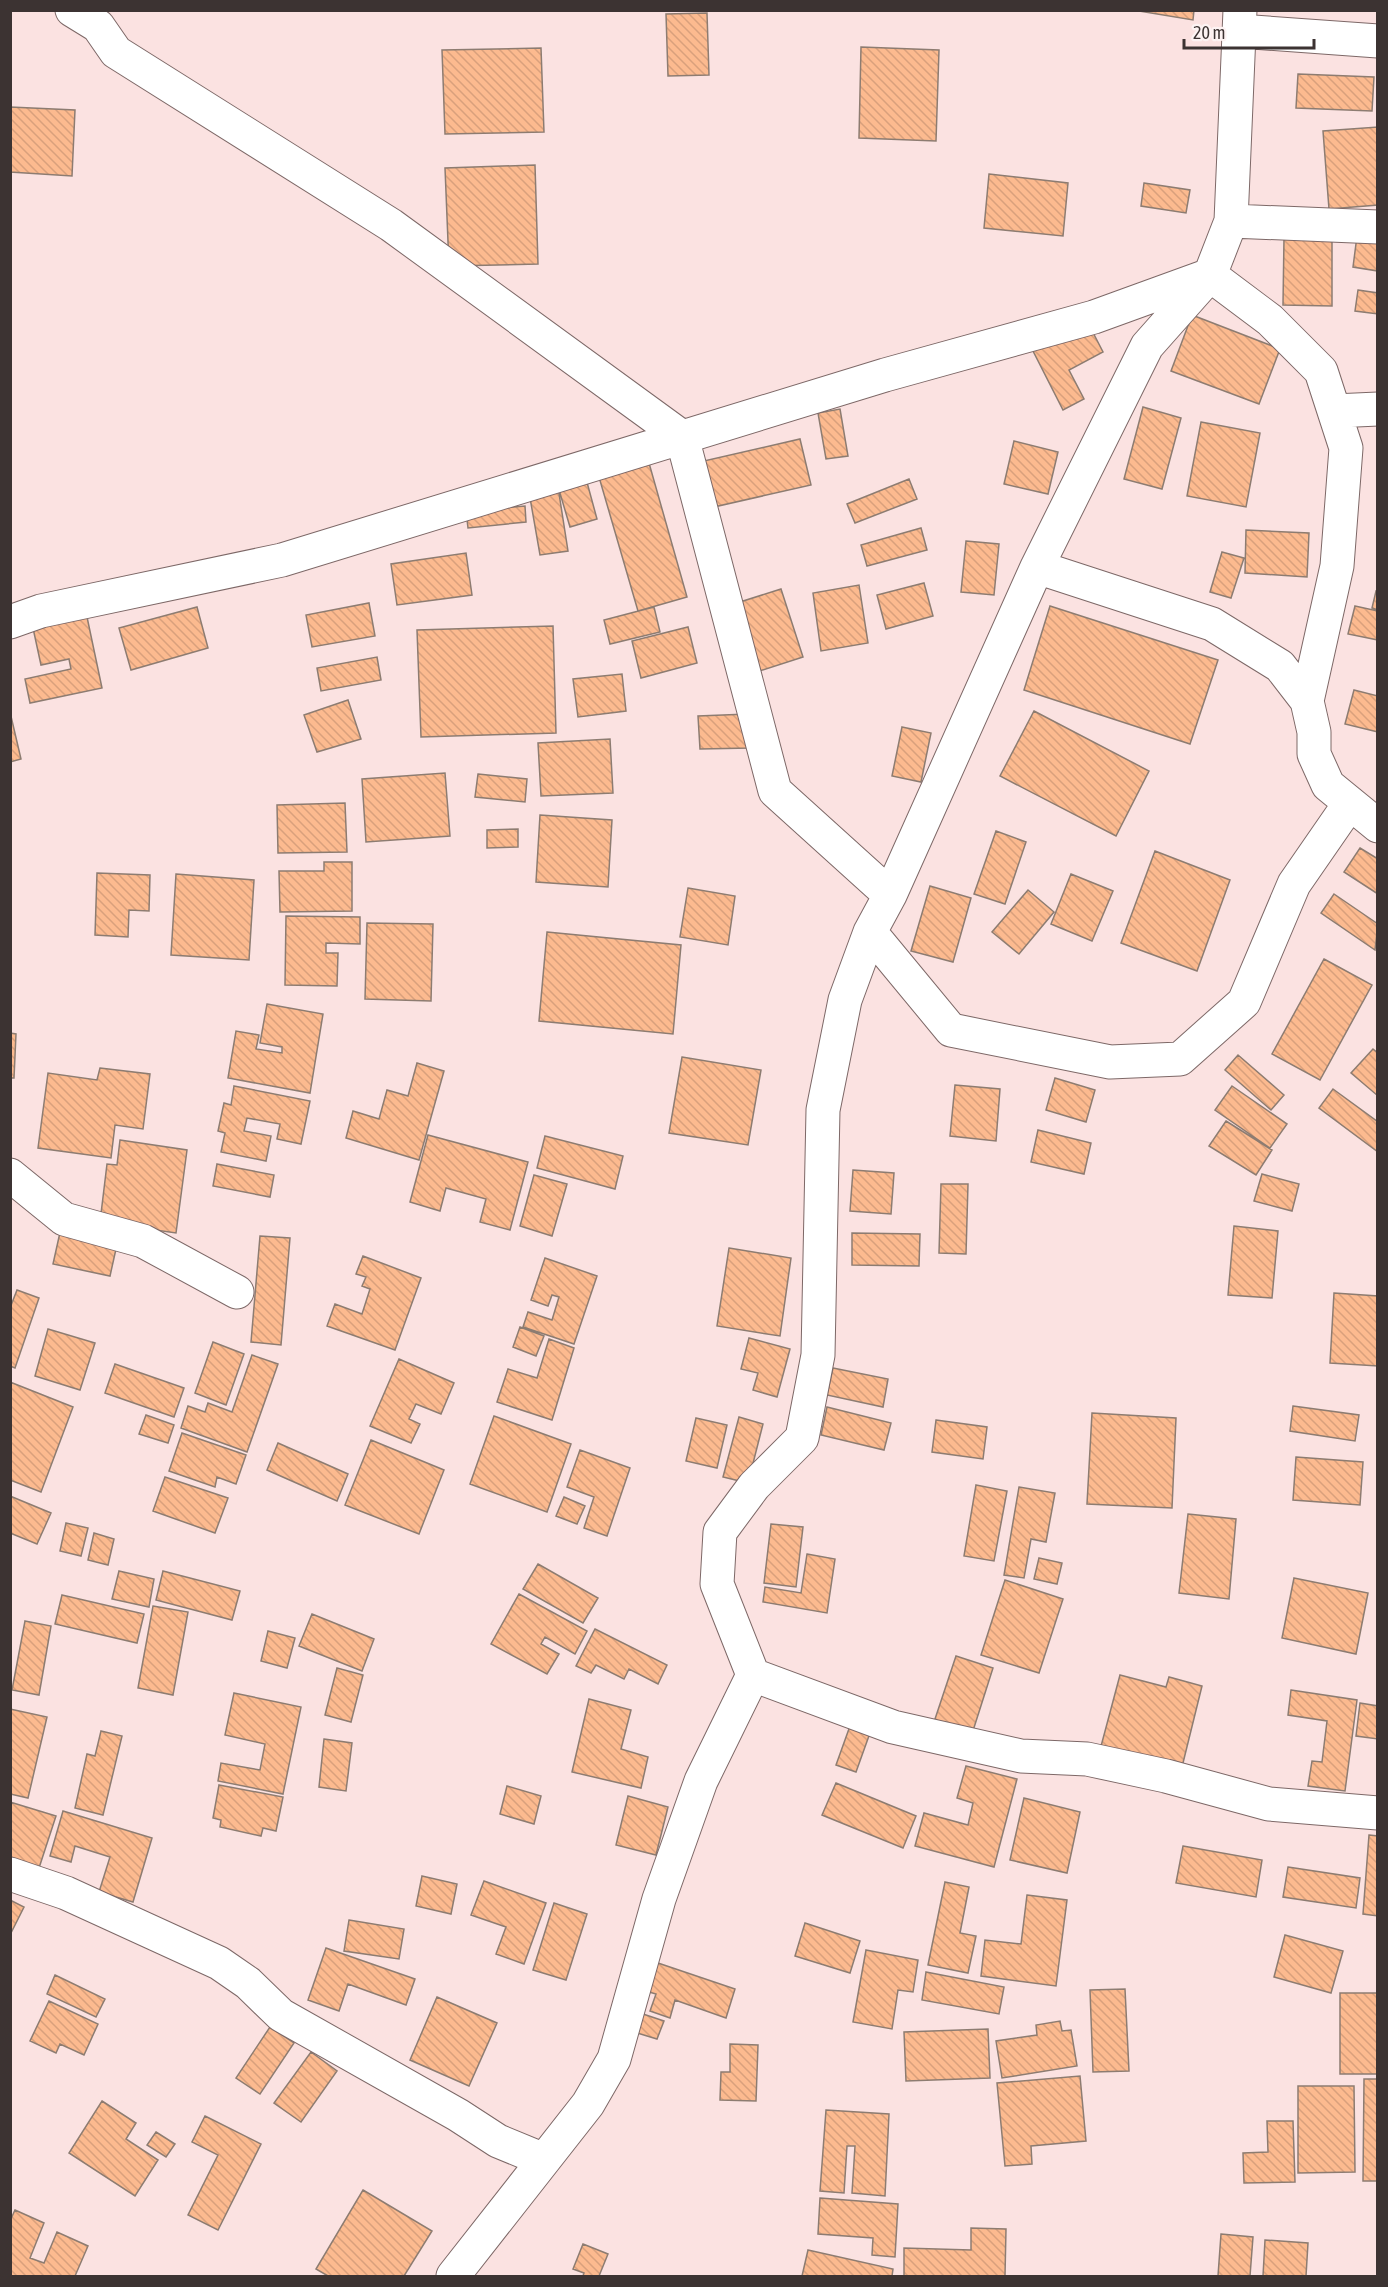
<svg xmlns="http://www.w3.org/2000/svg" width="1388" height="2287" viewBox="0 0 1388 2287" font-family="'Asap Condensed',sans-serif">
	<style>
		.building { fill: url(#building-back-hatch); stroke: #8d7c71; stroke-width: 1.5 }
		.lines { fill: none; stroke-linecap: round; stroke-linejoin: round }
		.street-casing { stroke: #7d6867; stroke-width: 35 }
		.street { stroke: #fff; stroke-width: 33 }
	</style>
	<defs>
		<pattern id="building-back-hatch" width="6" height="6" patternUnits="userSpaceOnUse" patternTransform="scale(1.5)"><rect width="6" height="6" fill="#fcba8f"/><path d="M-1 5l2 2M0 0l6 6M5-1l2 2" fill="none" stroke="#d9a07c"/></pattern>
	</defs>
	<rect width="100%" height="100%" fill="#fbe2e1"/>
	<!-- building -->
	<path class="building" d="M1133,10H1194L1193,20Z
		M707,13L709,75L668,76L666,14Z
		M861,47L939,50L936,141L859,138Z
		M541,48L544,132L445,134L442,50Z
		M1298,74L1374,77L1372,111L1296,108Z
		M10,107L75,110L72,176L10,172Z
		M1378,127V205L1329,209L1323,131Z
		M535,165L538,264L449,266L445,168Z
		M989,174L1068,183L1063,236L984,228Z
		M1144,183L1190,190L1186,213L1141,206Z
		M1357,236L1378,238V271L1353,267Z
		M1284,238H1332V306L1283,305Z
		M1358,290L1378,293V314L1355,311Z
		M1192,315L1280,349L1259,404L1171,371Z
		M1086,319L1103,352L1069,370L1084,399L1063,410L1031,347Z
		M1143,407L1181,418L1162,489L1124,479Z
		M840,409L848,456L826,459L818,413Z
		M1201,422L1260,433L1246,507L1187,496Z
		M800,439L811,485L705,509L695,463Z
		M1014,441L1058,452L1048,494L1004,484Z
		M649,463L687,597L638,611L599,477Z
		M585,475L597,519L570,527L557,483Z
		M909,479L917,499L855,523L847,504Z
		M558,487L568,551L540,555L529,492Z
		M525,506L526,522L468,528L466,511Z
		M921,528L927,550L867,566L861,545Z
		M1246,530L1309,533L1307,577L1245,573Z
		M966,541L999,544L994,595L961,592Z
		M1222,552L1244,558L1231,598L1210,592Z
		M466,553L472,595L397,605L391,564Z
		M924,583L933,616L886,629L877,595Z
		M859,585L868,643L821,651L813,593Z
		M781,589L803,657L744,676L721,608Z
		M1376,591L1378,592V610L1372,608Z
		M369,603L375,636L312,647L306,615Z
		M1050,606L1218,660L1190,744L1024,690Z
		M1355,606L1378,611V640L1348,634Z
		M197,607L208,648L131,670L119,628Z
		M654,607L660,632L610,644L604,620Z
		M87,617L102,688L30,703L25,679L71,669L69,659L41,665L33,628Z
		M553,626L556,733L421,737L417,630Z
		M688,627L697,663L641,678L632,641Z
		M377,657L381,680L321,691L317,668Z
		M622,674L626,711L578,717L573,679Z
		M1354,690L1378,696V732L1345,724Z
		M348,700L361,739L317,752L304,715Z
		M1034,711L1149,771L1116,836L1000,776Z
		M10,712L21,759L10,762Z
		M748,714L750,748L700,749L698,716Z
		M902,727L931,733L921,782L892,776Z
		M610,739L613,793L541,796L538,743Z
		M445,773L450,836L366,842L362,779Z
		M478,774L527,779L525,802L475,797Z
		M345,803L347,852L278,853L277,805Z
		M540,815L612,820L608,887L536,882Z
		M518,829V847L487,848V830Z
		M996,831L1026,842L1005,904L974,894Z
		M1360,848L1378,859V894L1344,872Z
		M1155,851L1230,880L1197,971L1121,943Z
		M324,862H352V911L280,912L279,871H324Z
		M97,873L150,875L149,911L129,910L128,937L95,935Z
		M176,874L254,880L249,960L171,955Z
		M1071,874L1113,891L1092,941L1051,924Z
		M930,886L971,898L953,962L911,951Z
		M688,888L735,896L728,945L680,937Z
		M1028,890L1054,912L1019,954L992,932Z
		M1334,894L1378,924L1375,950L1321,913Z
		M286,916L360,917V944L326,943V953H338L337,986L285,985Z
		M367,923L433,924L431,1001L365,999Z
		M547,932L681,945L673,1034L539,1021Z
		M1324,959L1372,985L1320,1080L1272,1054Z
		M267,1004L323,1014L310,1093L228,1078L236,1031L259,1035L256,1049L282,1053V1047L260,1043Z
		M10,1033L16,1034L14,1078H10Z
		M1373,1049L1378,1053V1096L1351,1073Z
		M1238,1055L1284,1095L1271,1110L1225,1070Z
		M682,1057L761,1070L748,1145L669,1133Z
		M417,1063L444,1071L419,1160L346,1138L353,1111L379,1119L387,1090L408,1096Z
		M100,1068L150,1074L143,1129L115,1125L111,1158L38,1148L48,1073L97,1080Z
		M1055,1078L1095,1090L1086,1122L1046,1110Z
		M955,1085L1000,1089L996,1141L950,1136Z
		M234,1086L310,1101L301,1144L277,1139L280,1124L247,1118L244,1131L271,1136L266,1161L221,1152L225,1133L218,1131L224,1103L231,1105Z
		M1232,1086L1287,1124L1270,1148L1215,1110Z
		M1333,1089L1378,1122V1152L1319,1108Z
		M1226,1121L1272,1150L1256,1175L1209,1146Z
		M1038,1130L1091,1143L1084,1174L1031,1162Z
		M428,1135L528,1162L510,1230L480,1222L486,1199L446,1188L440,1211L410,1202Z
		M545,1136L623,1156L615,1189L537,1168Z
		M120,1140L187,1150L176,1233L100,1222L107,1164L117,1165Z
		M217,1164L274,1175L270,1197L213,1186Z
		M853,1170L894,1173L891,1214L850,1211Z
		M1262,1174L1299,1184L1292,1211L1254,1201Z
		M534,1175L567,1184L552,1236L520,1226Z
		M941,1184H968L966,1254L939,1253Z
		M1234,1226L1278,1231L1272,1298L1228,1295Z
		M61,1228L118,1240L110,1276L53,1264Z
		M852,1233L920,1234L919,1266L852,1265Z
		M260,1236L290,1238L281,1345L251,1342Z
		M729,1248L791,1258L780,1336L717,1326Z
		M363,1256L421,1278L395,1350L327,1326L335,1304L362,1314L370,1289L362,1286L366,1277L356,1274Z
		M545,1258L597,1276L574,1344L523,1327L528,1312L552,1320L559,1297L552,1295L548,1306L531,1300Z
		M17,1290L39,1298L15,1368L10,1366V1308Z
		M1334,1293L1378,1296V1366L1330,1363Z
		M520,1327L544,1336L536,1356L513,1347Z
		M48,1329L95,1343L80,1390L35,1376Z
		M749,1338L790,1349L777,1397L753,1390L758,1373L741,1369Z
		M549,1339L574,1348L552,1420L497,1402L508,1369L537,1378Z
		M213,1342L244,1354L226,1405L195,1393Z
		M252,1355L278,1364L247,1452L181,1428L188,1406L205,1412L208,1403L232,1412Z
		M399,1359L454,1383L441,1414L416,1404L409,1419L420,1424L411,1443L370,1426Z
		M115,1364L184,1388L174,1417L105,1393Z
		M833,1368L888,1379L883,1407L827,1395Z
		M10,1382L73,1407L41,1492L10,1480Z
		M1293,1406L1359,1415L1355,1441L1290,1431Z
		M827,1407L891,1423L884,1450L821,1435Z
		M1092,1413L1176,1418L1172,1508L1087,1504Z
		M146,1415L174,1425L168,1443L139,1434Z
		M494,1416L571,1444L547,1512L470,1484Z
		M739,1417L763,1424L748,1483L723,1477Z
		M696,1418L727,1425L717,1468L686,1461Z
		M936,1420L987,1427L983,1459L932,1452Z
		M182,1433L246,1455L236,1484L217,1477L215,1487L169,1471Z
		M371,1440L444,1470L419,1534L345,1505Z
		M278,1443L348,1474L337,1501L267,1470Z
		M580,1450L630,1468L607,1536L584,1528L594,1497L567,1487Z
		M1296,1457L1363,1462L1360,1505L1293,1500Z
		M165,1477L228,1498L215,1533L153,1511Z
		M976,1485L1007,1491L994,1561L964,1556Z
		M1019,1487L1055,1493L1046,1542L1031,1539L1024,1578L1004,1575Z
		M10,1496L51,1513L37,1544L10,1533Z
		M564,1497L585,1506L577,1524L556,1516Z
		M1188,1514L1236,1519L1229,1599L1179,1593Z
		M66,1523L88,1528L81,1556L60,1551Z
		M771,1524L803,1527L796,1587L764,1583Z
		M94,1533L114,1539L108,1565L88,1560Z
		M807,1554L835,1559L827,1613L763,1602L765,1587L801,1593Z
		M1039,1558L1062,1563L1057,1584L1034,1579Z
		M538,1564L598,1598L583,1623L523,1589Z
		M119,1571L154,1579L149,1607L112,1599Z
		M163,1571L240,1591L232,1620L156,1600Z
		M1294,1578L1368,1593L1356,1654L1282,1638Z
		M1005,1580L1063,1599L1039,1673L981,1655Z
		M519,1594L587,1631L575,1654L545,1637L541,1644L559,1654L547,1674L491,1644Z
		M62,1595L144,1614L137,1643L55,1624Z
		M153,1606L188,1612L173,1695L138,1688Z
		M312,1614L374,1639L362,1671L299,1646Z
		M25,1621L51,1626L39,1695L12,1690Z
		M595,1629L667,1665L658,1684L629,1669L624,1679L596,1665L591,1673L576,1666Z
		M268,1631L295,1638L287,1668L261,1661Z
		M956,1656L993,1668L971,1737L933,1725Z
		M337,1668L363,1675L351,1722L325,1715Z
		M1120,1675L1166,1687L1169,1677L1202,1686L1181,1771L1100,1750Z
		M1291,1690L1357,1700L1345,1791L1308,1786L1312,1761L1322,1762L1327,1721L1288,1715Z
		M234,1693L301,1707L283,1794L218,1781L221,1763L260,1770L265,1744L225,1735Z
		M589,1699L631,1710L621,1749L648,1757L641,1788L572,1772Z
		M1360,1703L1378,1706V1739L1356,1736Z
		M10,1709L47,1717L28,1798L10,1794Z
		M850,1726L870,1733L856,1772L836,1765Z
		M101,1731L122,1736L103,1815L75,1808L87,1754L95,1756Z
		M324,1739L352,1743L346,1791L319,1787Z
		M966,1766L1017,1779L994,1867L915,1846L924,1813L968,1825L973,1803L957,1798Z
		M836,1783L916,1816L903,1848L822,1815Z
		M219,1785L283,1797L276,1831L263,1828L261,1836L220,1827L221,1820L213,1818Z
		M507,1786L541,1796L534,1824L500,1814Z
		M628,1796L668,1807L656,1855L616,1845Z
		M1024,1798L1080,1812L1067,1873L1010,1860Z
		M10,1802L56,1816L38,1871L10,1862Z
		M63,1811L152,1838L133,1902L99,1892L110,1857L75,1846L71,1862L50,1856Z
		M1369,1835L1378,1836V1916L1363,1914Z
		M1183,1846L1262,1860L1256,1897L1176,1883Z
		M1288,1867L1360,1878L1356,1908L1283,1897Z
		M422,1876L457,1884L451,1914L416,1906Z
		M484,1881L546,1903L524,1964L496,1954L506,1927L471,1915Z
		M945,1882L969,1887L960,1933L976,1936L968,1973L928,1965Z
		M1027,1895L1067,1900L1056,1986L981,1976L985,1940L1021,1944Z
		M10,1900L24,1907L10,1935Z
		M554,1903L587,1914L566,1980L533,1970Z
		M349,1920L404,1929L399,1959L344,1951Z
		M805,1923L860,1941L850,1973L795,1956Z
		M1285,1935L1343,1951L1331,1993L1274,1977Z
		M326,1948L415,1979L406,2005L348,1984L339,2011L308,2000Z
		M866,1950L918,1960L913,1992L898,1990L892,2029L853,2022Z
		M658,1963L735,1989L726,2018L675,2000L670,2018L650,2011L656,1994L649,1992Z
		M926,1972L1004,1987L999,2014L922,2000Z
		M55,1975L105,1999L96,2017L47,1994Z
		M1125,1989L1129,2071L1093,2072L1090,1990Z
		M1340,1993H1378V2074H1340Z
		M437,1997L497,2023L469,2086L410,2060Z
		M49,2001L98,2024L84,2055L60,2044L56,2053L30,2041Z
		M640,2013L664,2021L657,2039L634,2032Z
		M1060,2021L1062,2031L1071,2030L1077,2066L1002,2078L996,2041L1037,2035L1036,2025Z
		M270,2027L294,2043L260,2094L236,2078Z
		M988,2029L990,2078L906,2081L904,2032Z
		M730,2044L758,2045L756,2101L720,2100L721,2072H730Z
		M311,2052L337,2071L301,2122L274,2103Z
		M1080,2076L1086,2141L1031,2146L1032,2164L1005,2166L997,2083Z
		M1364,2079H1378V2181H1363Z
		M1298,2086H1354L1355,2172L1298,2173Z
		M102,2101L136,2123L126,2139L158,2160L135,2196L69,2153Z
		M826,2110L889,2114L885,2196L852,2193L855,2146H847L844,2193L820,2191Z
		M205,2116L261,2144L218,2230L188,2215L218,2155L192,2142Z
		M1267,2121H1293L1295,2182L1244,2183L1243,2153L1268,2152Z
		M156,2132L175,2144L166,2157L147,2145Z
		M363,2190L432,2231L404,2276H328L316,2269Z
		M820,2198L898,2204L895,2257L872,2255L873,2238L818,2234Z
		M15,2210L44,2223L30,2258L44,2263L57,2232L88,2246L75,2276H10V2221Z
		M971,2228L1006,2229L1005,2276H904V2248L971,2250Z
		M1221,2234L1253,2237L1250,2276H1218Z
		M1265,2240L1308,2243L1306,2276H1263Z
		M583,2244L608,2254L599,2276H583L584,2273L573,2269Z
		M808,2250L893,2269L892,2276H802Z"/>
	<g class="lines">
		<defs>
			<path id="street" d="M72,10L98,26L116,52L391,225L682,437L775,791L890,895
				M1240,10L1231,221L1210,275L1147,346L1037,567L890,895L870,932L845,1000L823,1110L818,1355L802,1438L754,1486L720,1532L717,1584L753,1675L893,1727L1021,1756L1087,1759L1166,1776L1269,1804L1378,1813
				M1239,31L1378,41
				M1231,221L1378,227
				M1210,275L1270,320L1321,371L1346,448L1337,566L1307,701
				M1334,411L1378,409
				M1037,567L1212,624L1280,666L1307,701L1314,732V754L1328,785L1378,826
				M10,622L41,611L282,560L885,375L1094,317L1207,276
				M870,932L951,1030L1110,1062L1180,1059L1244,1002L1294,884L1350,803
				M10,1175L64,1219L143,1241L237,1292
				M10,1874L66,1893L219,1963L248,1983L281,2015L458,2115L498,2141L544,2160
				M453,2276L588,2104L614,2059L659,1899L701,1781L753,1675"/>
		</defs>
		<!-- street casing -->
		<use href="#street" class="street-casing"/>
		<!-- street -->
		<use href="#street" class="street"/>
	</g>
	<!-- border -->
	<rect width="1388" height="2287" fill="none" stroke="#3c3332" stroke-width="24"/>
	<!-- scale -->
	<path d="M1184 39v9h130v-9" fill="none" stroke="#3c3332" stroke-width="3"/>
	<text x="1193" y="39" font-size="18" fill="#3c3332" stroke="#fdf3f3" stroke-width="4.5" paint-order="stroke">20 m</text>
</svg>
